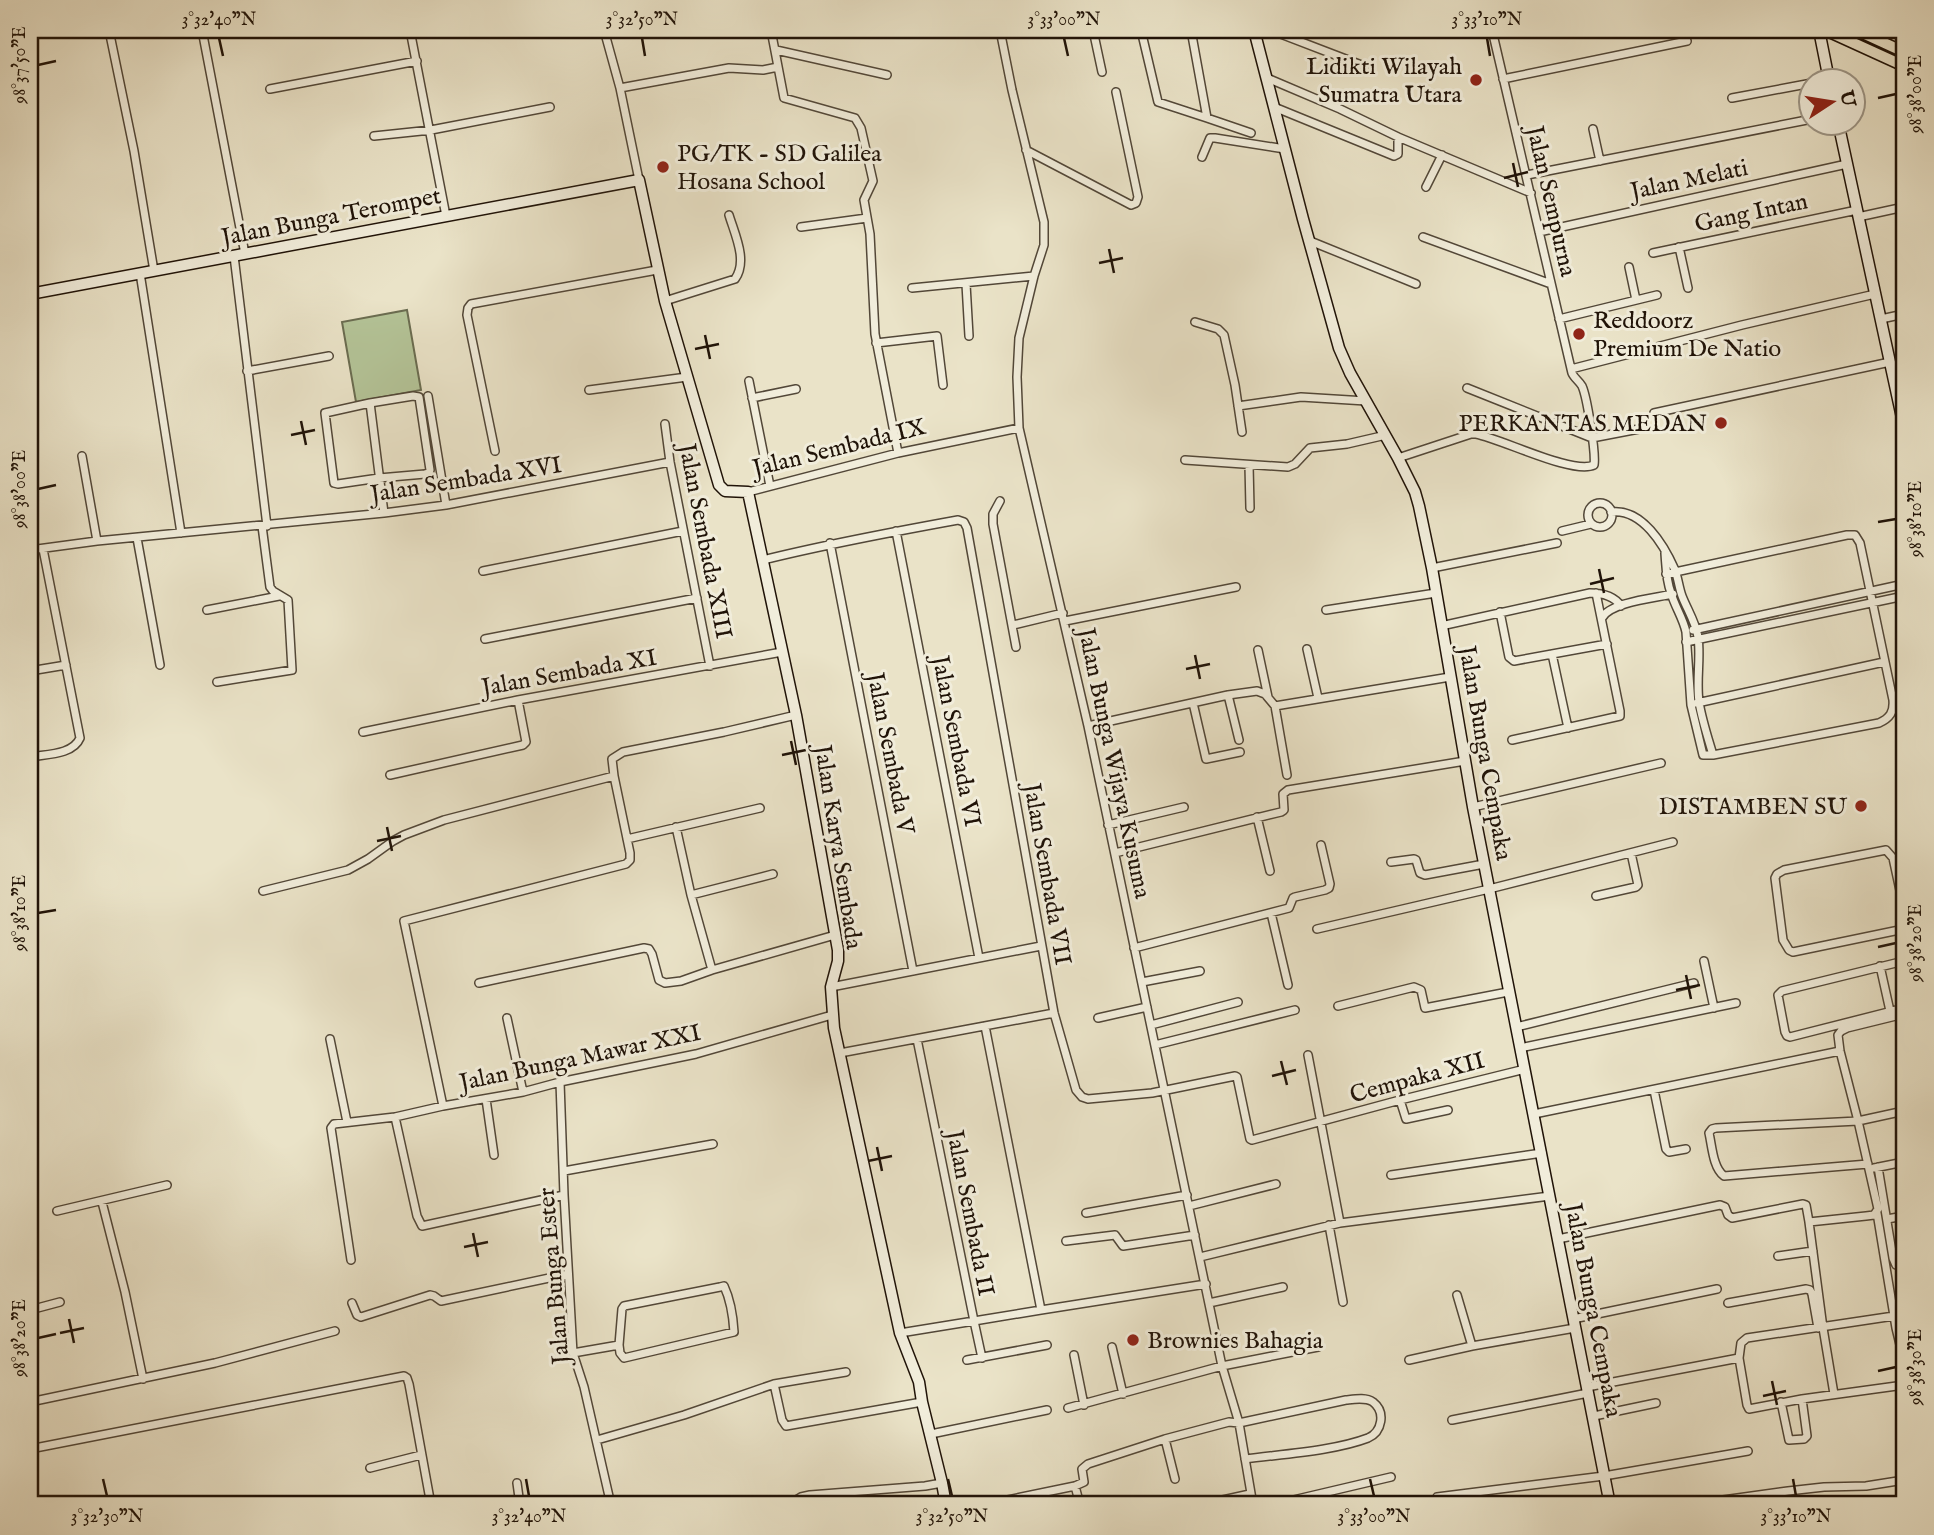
<svg xmlns="http://www.w3.org/2000/svg" width="1934" height="1535" viewBox="0 0 1934 1535" font-family="'IM FELL English',serif">
	<style>
		.green { fill: #b4c498; stroke: #6a6c50; stroke-width: 2 }
		.lines { fill: none; stroke-linecap: round; stroke-linejoin: round }
		.street-casing { stroke: #524738; stroke-width: 10 }
		.secondary-casing { stroke: #201308; stroke-width: 13 }
		.primary-casing { stroke: #201308; stroke-width: 13 }
		.street { stroke: #f1eddb; stroke-width: 7 }
		.secondary { stroke: #f1eddb; stroke-width: 10 }
		.primary { stroke: #eae3c8; stroke-width: 10 }
		.ticks { fill: none; stroke: #201308; stroke-width: 2.5 }
		.poi-dot { fill: #8f2418; stroke: #f1eddb; stroke-width: 2.5 }
		.labels { text-anchor: middle; stroke-width: 6; stroke-linejoin: round; paint-order: stroke }
		.poi-label { font-size: 24px; fill: #201308; stroke: #f1eddb; text-anchor: end }
		.street-label { font-size: 24px; fill: #201308; stroke: #f1eddb }
		.neatline { fill: none; stroke: #201308; stroke-width: 2.5 }
		.ticks-label { font-size: 18px; text-anchor: middle; fill: #201308 }
	</style>
	<rect width="100%" height="100%" fill="#eae3c8"/>
	<filter id="stains"><feTurbulence type="fractalNoise" baseFrequency=".00286" numOctaves="4"/><feColorMatrix values="0 0 0 0 .2 0 0 0 0 .09 0 0 0 0 .02 0 0 0 .5 -.17"/></filter>
	<radialGradient id="worn" r=".72"><stop offset=".6" stop-color="#630" stop-opacity="0"/><stop offset="1" stop-color="#630" stop-opacity=".3"/></radialGradient>
	<!-- green -->
	<path class="green" d="M407,310L421,390L356,402L342,322Z"/>
	<g class="lines">
		<defs>
			<path id="street" d="M109,30L134,151L154,271
				M202,30L245,254
				M410,30L446,216
				M604,30L620,88L639,180
				M771,30L784,98L855,118L861,128L873,181L864,200L870,234L875,334L898,453
				M1000,30L1012,90L1044,222V245L1034,276L1019,338L1017,377L1019,428L1088,726L1222,1366L1239,1423L1253,1505
				M1093,30L1102,72
				M1141,30L1158,102L1207,118L1191,30
				M1270,30L1364,66
				M776,50L887,75
				M1267,78L1340,109L1398,137L1531,193
				M1503,79L1687,41
				M620,88L729,68L763,70L778,67
				M270,89L417,61
				M1732,98L1812,83
				M1274,107L1394,156L1398,154V137
				M1207,118L1251,133
				M1593,129L1600,161
				M374,136L431,130L550,107
				M1026,150L1131,205L1136,203L1138,197L1116,92
				M1202,157L1210,138H1215L1285,149
				M1527,175L1812,119
				M1426,187L1442,155
				M1858,217L1904,207
				M801,227L867,218
				M1539,232L1847,164
				M1423,237L1551,284
				M1310,241L1416,284
				M1679,247L1688,288
				M1653,253L1857,210
				M234,256L267,526
				M1629,267L1636,300
				M140,273L181,533
				M966,284L969,336
				M912,288L1034,276
				M665,301L735,279C748,261 735,235 729,215
				M1559,319L1657,295
				M1881,319L1904,314
				M1195,322L1218,329L1224,335L1235,385L1242,432
				M876,343L937,336L943,385
				M1571,369L1742,325L1875,294
				M247,371L329,356
				M749,381L770,486
				M1467,388L1592,438L1644,428
				M589,390L687,377
				M428,396L446,505
				M752,398L796,389
				M370,403L325,413L334,483L338,484L379,478L425,474L429,473L430,470L419,397L413,396L370,403L384,513
				M1238,406L1301,397L1366,401
				M1654,413L1890,362
				M665,424L670,462L710,666
				M495,451L467,315L468,308L471,304L657,270
				M82,456L97,541
				M1398,458L1471,434H1476C1502,439 1573,475 1594,465C1596,453 1587,397 1582,386C1579,381 1574,378 1572,373L1492,30
				M1185,460L1288,467L1295,464L1310,448L1347,444L1386,435
				M1249,465L1250,508
				M748,492L898,453L1019,428
				M1000,501L993,514V524L1016,647
				M1588 515a12 12 0 1 1 24 0a12 12 0 1 1-24 0Z
				M1611,512C1642,508 1664,545 1675,570C1678,578 1679,588 1682,596C1687,609 1696,623 1698,637C1701,658 1696,680 1699,702C1702,720 1708,738 1713,755
				M896,531L979,958
				M1562,531L1591,524
				M137,538L160,665
				M830,543L913,971
				M30,550L97,541L384,513L446,505L670,462
				M1665,553C1666,566 1666,580 1671,593C1675,607 1683,618 1686,632L1691,705L1703,755H1713L1879,723C1890,718 1894,712 1893,700L1860,543L1855,535H1847L1666,574
				M763,560C827,544 892,532 958,520L964,522L967,528L1054,1013L1076,1090L1082,1097L1088,1099L1152,1093L1235,1076L1237,1077L1250,1139L1252,1140L1400,1100L1525,1069
				M1432,568L1557,543
				M483,571L683,531
				M207,610L279,596
				M1326,610L1436,593
				M1500,612L1509,657L1514,661L1607,644
				M1602,618C1610,602 1656,598 1673,594
				M1065,621L1236,587
				M1013,625L1063,613
				M1441,626L1590,593C1602,593 1614,596 1621,606
				M1693,630L1904,584
				M485,639L697,598
				M1686,642L1904,596
				M1307,649L1318,698
				M1258,650L1268,697
				M1552,654L1568,728
				M30,671L66,665
				M217,682L292,670L288,600L273,591L270,587L262,526
				M1228,695L1239,740
				M1193,703L1206,759L1240,752
				M1697,703L1884,662
				M1275,706L1287,775
				M1088,726L1228,695L1257,691L1265,694L1275,706L1450,677
				M363,732L518,700L782,652
				M1512,740L1620,716V711L1596,593
				M30,757C46,754 73,755 80,738L43,549
				M390,775L523,745L526,742L518,700
				M1473,807L1661,763
				M1257,817L1270,871
				M1108,825L1184,807
				M676,827L691,895L712,970
				M627,839L760,808
				M1115,853L1281,812L1284,810L1283,794L1288,790L1465,761
				M1391,862L1414,859L1416,860L1420,873L1425,875L1484,864
				M263,891L348,870L368,859L393,841L404,835L444,820L614,776
				M691,895L773,874
				M1596,896L1636,887L1638,885L1631,853
				M1904,909L1893,858L1886,850L1784,870L1777,874L1775,878L1783,940L1789,950L1793,952L1904,929
				M1271,913L1288,985
				M1317,929L1489,889L1673,842
				M1134,948L1289,908L1293,898L1295,897L1325,890L1329,888L1330,884L1321,845
				M1704,961L1714,1008
				M1904,961L1782,991L1778,995L1785,1032L1787,1036L1790,1037L1904,1008
				M1880,966L1890,1011
				M1142,982L1200,971
				M479,983L644,948L649,949L652,954L659,980L665,983L681,981L712,970L835,935
				M831,987L1041,946
				M1338,1006L1414,987L1421,990L1425,1008L1508,992
				M507,1018L523,1092
				M1098,1018L1147,1007
				M1151,1025L1238,1002
				M1516,1027L1694,983
				M330,1039L347,1122
				M1155,1045L1295,1010
				M1520,1048L1736,1003
				M840,1053L1054,1013
				M1308,1055L1340,1223
				M560,1082L564,1195L573,1353L584,1387L611,1505
				M1654,1090L1666,1149L1669,1152L1686,1149
				M486,1099L494,1155
				M1400,1100L1406,1119L1448,1110
				M443,1106L404,921L626,864L630,860V853L614,776L612,759L623,752L724,732L796,715
				M1534,1114L1840,1051
				M395,1117L417,1216L422,1226L564,1195
				M1868,1164L1724,1176C1713,1168 1712,1146 1709,1133L1712,1129L1716,1128L1858,1121L1904,1111
				M1878,1167L1893,1258L1896,1265L1904,1266
				M1874,1168L1904,1162
				M564,1171L713,1144
				M1391,1175L1542,1153
				M102,1202L125,1292L143,1379
				M1189,1206L1276,1184
				M57,1211L167,1185
				M1086,1213L1187,1195
				M1877,1213L1896,1328L1904,1361
				M1887,1219L1904,1216
				M1329,1225L1343,1302
				M30,1233V1232
				M1558,1239L1720,1205L1725,1207L1728,1215L1732,1218L1803,1204L1806,1205L1809,1222
				M1066,1241L1115,1235L1123,1246L1195,1235
				M1778,1256L1813,1251
				M1200,1257L1340,1223L1550,1196
				M351,1260L331,1128L334,1124L395,1117L443,1106L523,1092L560,1082L696,1054L832,1015
				M1457,1295L1472,1346
				M352,1303L357,1315L361,1317L430,1295L434,1296L441,1301L568,1274
				M1209,1303L1283,1287
				M1728,1303L1806,1289L1810,1290L1812,1294L1818,1328
				M30,1310L60,1302
				M1041,1310L1206,1284
				M1894,1316L1747,1338L1741,1343L1739,1358L1747,1405L1749,1409L1802,1399L1904,1385
				M1573,1319L1717,1289
				M900,1333L974,1321L917,1039
				M1112,1347L1123,1394
				M573,1353L619,1345L622,1309L624,1306L720,1287L724,1286C731,1301 733,1315 734,1332L624,1358L620,1353L619,1345
				M1074,1355L1084,1405
				M982,1358L974,1321L1041,1310L985,1026
				M967,1360L1047,1345
				M1409,1360L1472,1346L1575,1328
				M774,1384L782,1420L786,1426L922,1402
				M1587,1387L1739,1358
				M1834,1394L1823,1328L1809,1222L1866,1216L1874,1215L1878,1209L1858,1121L1840,1051L1838,1035L1841,1031L1847,1028L1904,1014
				M30,1402L215,1363L335,1331
				M1781,1402L1789,1440L1804,1439L1807,1436L1802,1399
				M1068,1408L1222,1366L1318,1347
				M1594,1416L1656,1403
				M1452,1420L1588,1393
				M931,1434L1047,1410
				M1165,1439L1175,1479
				M597,1440L684,1415L774,1384L846,1372
				M30,1449L404,1376L407,1378L409,1384L431,1505
				M370,1468L421,1455
				M517,1483L520,1505
				M1075,1486L1080,1505
				M1437,1497L1604,1476L1748,1451
				M788,1505L801,1497L810,1495L925,1486L942,1483
				M983,1505L1075,1486L1084,1482L1082,1469L1088,1464L1165,1439L1229,1422L1239,1423L1346,1400C1355,1399 1366,1397 1373,1402C1386,1412 1382,1432 1368,1438C1334,1451 1282,1454 1245,1459
				M1200,1505L1250,1494
				M1272,1505L1391,1477
				M1687,1505L1788,1491L1824,1487L1866,1486L1904,1480"/>
			<path id="secondary" d="M1254,30L1303,219L1339,348L1350,373L1398,458L1415,492L1419,506L1432,568L1473,807L1610,1505
				M1819,30L1829,80
				M1838,122L1904,427
				M30,294L639,180L665,301L719,485L725,491L748,492L796,715L838,950V961L831,987L834,1028L900,1333L919,1382L922,1402L942,1483L946,1505"/>
			<path id="primary" d="M1825,30L1904,66
				M1856,30L1904,52"/>
		</defs>
		<!-- street casing -->
		<use href="#street" class="street-casing"/>
		<!-- secondary casing -->
		<use href="#secondary" class="secondary-casing"/>
		<!-- primary casing -->
		<use href="#primary" class="primary-casing"/>
		<!-- street -->
		<use href="#street" class="street"/>
		<!-- secondary -->
		<use href="#secondary" class="secondary"/>
		<!-- primary -->
		<use href="#primary" class="primary"/>
	</g>
	<!-- ticks -->
	<path class="ticks" d="M219,38L223,56M642,38L645,56M1064,38L1068,56M1487,38L1490,56M38,65L56,61M1878,98L1896,94M1513,163L1518,187M1504,178L1528,172M1109,249L1114,273M1099,263L1123,258M705,335L710,359M695,349L719,344M301,421L306,445M291,435L315,430M38,489L56,485M1878,522L1896,519M1599,569L1604,593M1590,584L1614,578M1195,655L1200,679M1186,669L1210,664M791,741L796,765M782,755L806,750M387,827L392,851M377,841L401,836M38,913L56,910M1878,947L1896,943M1686,975L1691,999M1676,990L1700,985M1281,1061L1287,1085M1272,1076L1296,1070M877,1147L882,1171M868,1161L892,1156M473,1233L478,1257M464,1247L488,1242M69,1319L74,1343M60,1333L84,1328M38,1338L56,1334M1878,1371L1896,1367M1772,1381L1777,1405M1763,1396L1786,1391M103,1479L107,1496M526,1479L529,1496M948,1479L952,1496M1370,1479L1374,1496M1793,1479L1796,1496"/>
	<!-- markers -->
	<g class="poi-dot">
		<circle cx="1476" cy="80" r="7"/>
		<circle cx="663" cy="167" r="7"/>
		<circle cx="1579" cy="334" r="7"/>
		<circle cx="1721" cy="423" r="7"/>
		<circle cx="1861" cy="806" r="7"/>
		<circle cx="1133" cy="1340" r="7"/>
	</g>
	<g class="labels">
		<!-- poi labels -->
		<g class="poi-label">
			<text x="1462" y="74">Lidikti Wilayah<tspan x="1462" dy="28">Sumatra Utara</tspan></text>
			<text x="677" y="161" text-anchor="start">PG/TK - SD Galilea<tspan x="677" dy="28">Hosana School</tspan></text>
			<text x="1593" y="328" text-anchor="start">Reddoorz<tspan x="1593" dy="28">Premium De Natio</tspan></text>
			<text x="1707" y="431">PERKANTAS MEDAN</text>
			<text x="1847" y="814">DISTAMBEN SU</text>
			<text x="1147" y="1348" text-anchor="start">Brownies Bahagia</text>
		</g>
		<!-- street labels -->
		<g class="street-label">
			<text transform="translate(1689 179) rotate(-12)" y="8">Jalan Melati</text>
			<text transform="translate(1552 201) rotate(77)" y="8">Jalan Sempurna</text>
			<text transform="translate(1751 212) rotate(-12)" y="8">Gang Intan</text>
			<text transform="translate(331 216) rotate(-11)" y="8">Jalan Bunga Terompet</text>
			<text transform="translate(839 447) rotate(-14)" y="8">Jalan Sembada IX</text>
			<text transform="translate(466 479) rotate(-9)" y="8">Jalan Sembada XVI</text>
			<text transform="translate(706 541) rotate(79)" y="8">Jalan Sembada XIII</text>
			<text transform="translate(569 672) rotate(-10)" y="8">Jalan Sembada XI</text>
			<text transform="translate(957 741) rotate(79)" y="8">Jalan Sembada VI</text>
			<text transform="translate(891 753) rotate(79)" y="8">Jalan Sembada V</text>
			<text transform="translate(1486 753) rotate(80)" y="8">Jalan Bunga Cempaka</text>
			<text transform="translate(1115 763) rotate(78)" y="8">Jalan Bunga Wijaya Kusuma</text>
			<text transform="translate(839 847) rotate(81)" y="8">Jalan Karya Sembada</text>
			<text transform="translate(1048 874) rotate(80)" y="8">Jalan Sembada VII</text>
			<text transform="translate(580 1057) rotate(-12)" y="8">Jalan Bunga Mawar XXI</text>
			<text transform="translate(1417 1077) rotate(-15)" y="8">Cempaka XII</text>
			<text transform="translate(971 1213) rotate(79)" y="8">Jalan Sembada II</text>
			<text transform="translate(553 1276) rotate(-95)" y="8">Jalan Bunga Ester</text>
			<text transform="translate(1594 1310) rotate(79)" y="8">Jalan Bunga Cempaka</text>
		</g>
	</g>
	<!-- margin -->
	<rect width="1934" height="1535" fill="none" stroke="#eae3c8" stroke-width="77"/>
	<!-- north arrow -->
	<g transform="translate(1832 102) rotate(78)"><circle r="33" fill="#f1eddb" stroke="#9d9687" stroke-width="2"/>
	<path d="M0-5L12 26L0 18L-12 26Z" fill="#8f2418"/>
	<text y="-10" font-size="19" font-weight="bold" text-anchor="middle" fill="#201308">U</text>
	</g>
	<rect x="38" y="38" width="1858" height="1458" class="neatline"/>
	<g class="ticks-label">
		<text x="219" y="25">3°32'40"N</text>
		<text x="642" y="25">3°32'50"N</text>
		<text x="1064" y="25">3°33'00"N</text>
		<text x="1487" y="25">3°33'10"N</text>
		<text transform="translate(19 65) rotate(-90)" y="6">98°37'50"E</text>
		<text transform="translate(1915 94) rotate(-90)" y="6">98°38'00"E</text>
		<text transform="translate(19 489) rotate(-90)" y="6">98°38'00"E</text>
		<text transform="translate(1915 519) rotate(-90)" y="6">98°38'10"E</text>
		<text transform="translate(19 913) rotate(-90)" y="6">98°38'10"E</text>
		<text transform="translate(1915 943) rotate(-90)" y="6">98°38'20"E</text>
		<text transform="translate(19 1338) rotate(-90)" y="6">98°38'20"E</text>
		<text transform="translate(1915 1367) rotate(-90)" y="6">98°38'30"E</text>
		<text x="107" y="1522">3°32'30"N</text>
		<text x="529" y="1522">3°32'40"N</text>
		<text x="952" y="1522">3°32'50"N</text>
		<text x="1374" y="1522">3°33'00"N</text>
		<text x="1796" y="1522">3°33'10"N</text>
	</g>
	<rect width="100%" height="100%" filter="url(#stains)"/>
	<rect width="100%" height="100%" fill="url(#worn)"/>
</svg>
